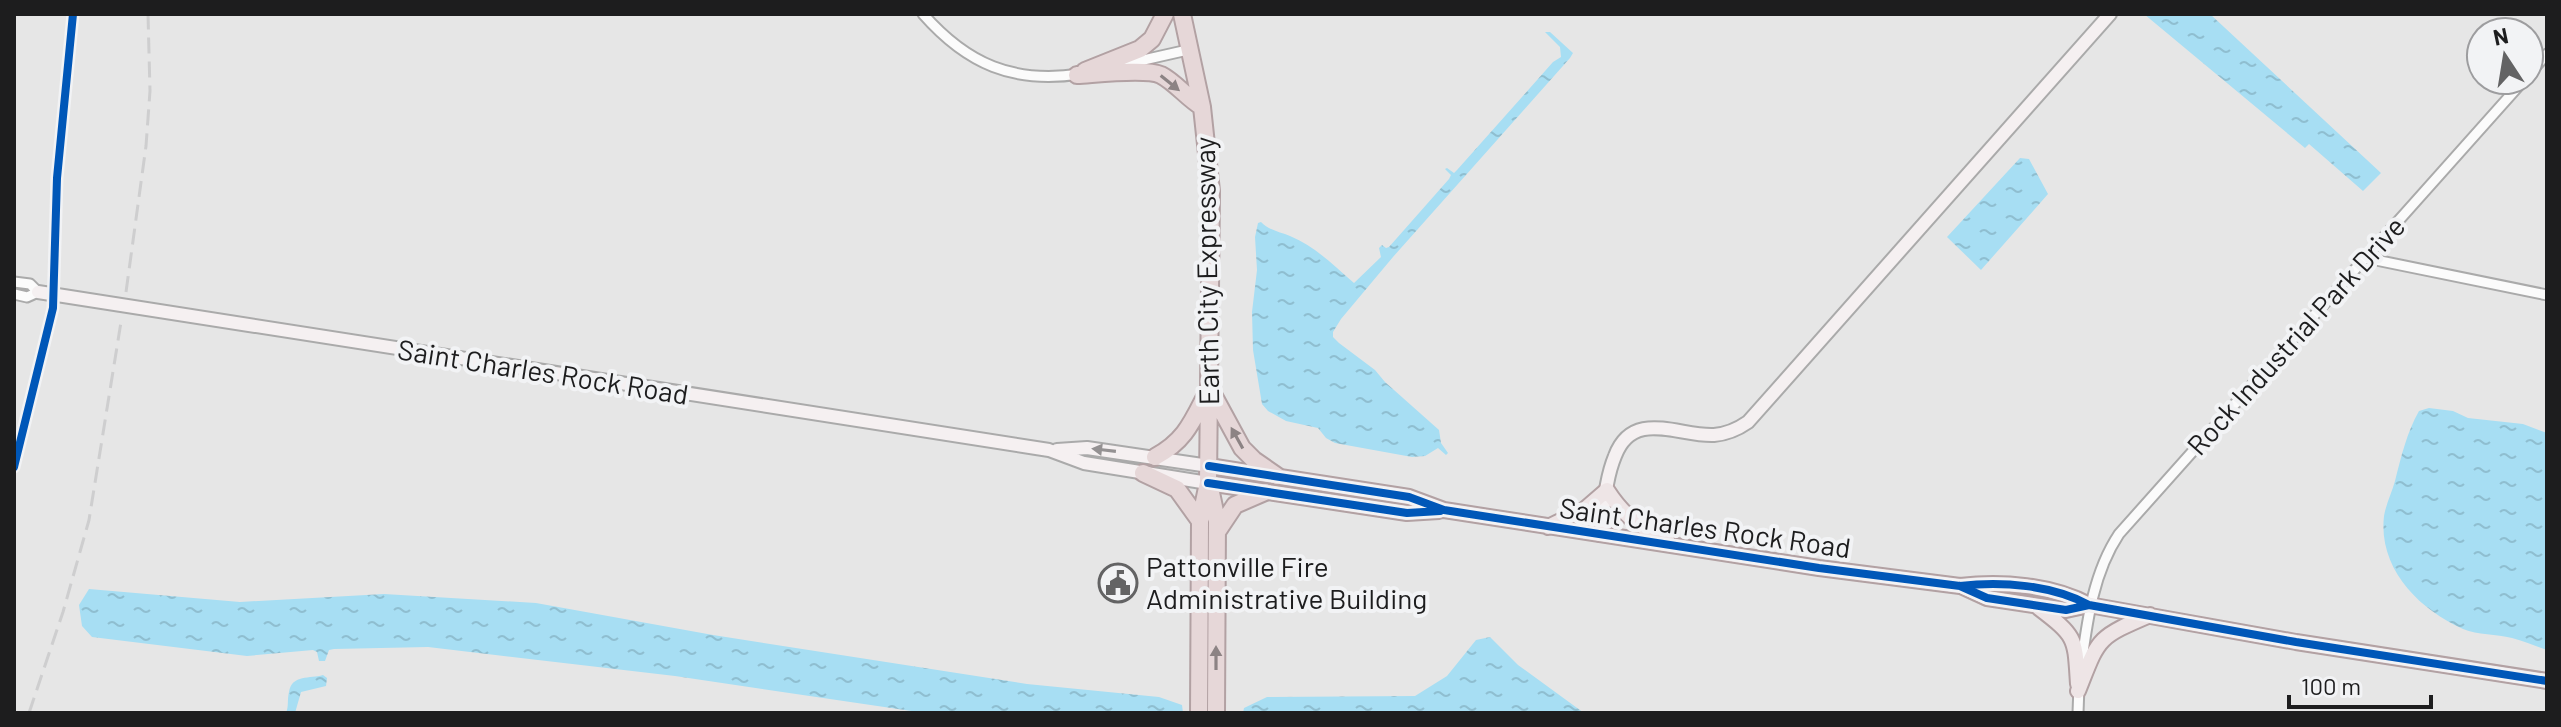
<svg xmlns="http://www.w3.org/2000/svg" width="2561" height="727" viewBox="0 0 2561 727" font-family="Barlow,sans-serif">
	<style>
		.water { fill: url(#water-ripples) }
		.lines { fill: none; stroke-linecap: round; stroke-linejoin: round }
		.street-casing { stroke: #aaa; stroke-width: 13 }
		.secondary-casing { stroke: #aaa; stroke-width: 16 }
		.primary-casing { stroke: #b2a1a3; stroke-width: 18 }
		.highway-casing { stroke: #b2a1a3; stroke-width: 20 }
		.street { stroke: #fbfbfb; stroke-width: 9 }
		.secondary { stroke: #f5f0f1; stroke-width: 12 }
		.primary { stroke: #eee5e6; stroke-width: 14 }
		.highway { stroke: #e6d7d8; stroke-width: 16 }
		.rail { stroke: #cececf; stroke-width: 3; stroke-dasharray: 16 8; stroke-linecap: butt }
		.cycleway-casing { stroke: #f2f3f5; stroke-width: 13 }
		.cycleway { stroke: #0057b8; stroke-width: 8 }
		.oneway { fill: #8c8384 }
		.oneway2 { fill: #949192 }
		.labels { text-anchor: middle; stroke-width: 8; stroke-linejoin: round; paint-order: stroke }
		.street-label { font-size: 28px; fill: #1d1d1e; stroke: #f2f3f5 }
		.poi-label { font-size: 28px; fill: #1d1d1e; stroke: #f2f3f5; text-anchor: start }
	</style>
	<defs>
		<pattern id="water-ripples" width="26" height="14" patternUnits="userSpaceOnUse" patternTransform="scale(2)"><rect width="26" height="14" fill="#a7def3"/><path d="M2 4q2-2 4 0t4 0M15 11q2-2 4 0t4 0" fill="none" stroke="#8fbed0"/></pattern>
	</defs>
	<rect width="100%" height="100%" fill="#e6e6e6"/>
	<!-- water -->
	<path class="water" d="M2144,14H2210L2381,173L2363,191L2309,144L2305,148Z
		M1545,32H1550L1573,53L1570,58L1393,257L1341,319L1333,332V337L1339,343L1375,370L1385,382L1439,430L1441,443L1448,453L1446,455L1438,448L1425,456L1412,457L1335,443L1326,438L1318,428L1286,421L1268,411L1262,404L1253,350L1252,312L1257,270L1255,237L1258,223L1261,222C1268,230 1280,232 1290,236C1316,247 1333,265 1354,283L1381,257L1379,248L1382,245L1386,248L1389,247L1449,179L1451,175L1445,169L1447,168L1454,173L1457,170L1553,62L1561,57L1560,47Z
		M2020,158L2029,159L2048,194L1981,270L1947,237Z
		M2429,408L2453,411L2468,418L2523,424L2547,433V650C2535,646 2524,641 2512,638C2496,634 2478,635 2463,629C2418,609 2378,568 2384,516C2386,504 2392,492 2395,481C2401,457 2407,432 2419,411Z
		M89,589L240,602L384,594L536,603L713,635L1027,684L1159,697L1182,705L1183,713H925L675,676L428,647L334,649L329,650L325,661H319L317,652L313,650L247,656L92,637L82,626L79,605Z
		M1490,637L1518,665L1584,713H1243L1244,708L1267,697L1415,696L1447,676L1476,640Z
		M323,675L327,678L326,686L301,692L295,713H286C289,706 287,700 289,692C292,674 310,679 323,675Z"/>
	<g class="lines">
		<defs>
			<path id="street" d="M923,14C967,64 1013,84 1080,74
				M1117,66L1192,49
				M2529,74L2547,54
				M2366,258L2547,295
				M14,282L30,284L38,292L27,297L14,294
				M2081,667C2087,622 2093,573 2119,534L2524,80
				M2078,713L2079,686"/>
			<path id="secondary" d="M38,292L1049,450L1084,463L1208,483
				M1057,450L1087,448L1209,466
				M1600,535C1604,509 1605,480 1615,456C1633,408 1680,437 1714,435C1726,434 1738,429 1748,422L2110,14"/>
			<path id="primary" d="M1209,466L1409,497L1444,510L1819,568L1960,586C2002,581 2052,585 2089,605L2296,642L2547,681
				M1208,483L1407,513L1439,511
				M1548,527L1585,509L1607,490C1625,518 1639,525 1668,542
				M1961,586L1987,598L2066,610L2089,605
				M2039,608C2077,637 2075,638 2078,684
				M2078,691C2099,638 2096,638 2150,615"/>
			<path id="highway" d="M1182,14L1202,107L1211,191L1208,483L1200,521L1199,713
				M1085,71L1140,49L1152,39L1165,14
				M1077,75C1096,74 1146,68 1161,75C1175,82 1187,98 1202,107
				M1210,389L1242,448L1254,460L1277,476
				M1155,457C1185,441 1192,422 1207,393
				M1143,473L1177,489L1200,521
				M1210,488L1217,521L1216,713
				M1217,532L1235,505L1265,492"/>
		</defs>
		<!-- street casing -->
		<use href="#street" class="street-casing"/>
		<!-- secondary casing -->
		<use href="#secondary" class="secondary-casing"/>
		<!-- primary casing -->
		<use href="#primary" class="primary-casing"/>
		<!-- highway casing -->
		<use href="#highway" class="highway-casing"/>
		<!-- street -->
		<use href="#street" class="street"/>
		<!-- secondary -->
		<use href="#secondary" class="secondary"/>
		<!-- primary -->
		<use href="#primary" class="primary"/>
		<!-- highway -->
		<use href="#highway" class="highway"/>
		<!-- rail -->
		<path class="rail" d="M126,292L146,146L150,91L148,14
			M29,713L63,612L89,520L121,322"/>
		<defs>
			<path id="cycleway" d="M1209,466L1409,497L1444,510L1819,568L1960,586C2002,581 2052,585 2089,605L2296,642L2547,681
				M14,467L53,308L57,178L73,14
				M1208,483L1407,513L1440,511
				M1960,586L1987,598L2066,610L2089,605"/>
		</defs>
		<!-- cycleway casing -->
		<use href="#cycleway" class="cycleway-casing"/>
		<!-- cycleway -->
		<use href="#cycleway" class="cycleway"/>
	</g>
	<!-- one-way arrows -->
	<defs><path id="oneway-solid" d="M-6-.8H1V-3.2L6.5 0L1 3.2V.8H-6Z" transform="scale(2)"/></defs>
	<g class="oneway">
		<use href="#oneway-solid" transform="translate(1170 83) rotate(39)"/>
		<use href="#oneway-solid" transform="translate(1237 438) rotate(-119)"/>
		<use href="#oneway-solid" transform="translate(1216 658) rotate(-90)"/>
	</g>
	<use class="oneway2" href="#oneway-solid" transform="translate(1104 450) rotate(-173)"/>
	<!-- icons -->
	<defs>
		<symbol id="civic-ring" viewBox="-11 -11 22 22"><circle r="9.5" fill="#f2f3f5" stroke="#636364" stroke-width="1.5"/><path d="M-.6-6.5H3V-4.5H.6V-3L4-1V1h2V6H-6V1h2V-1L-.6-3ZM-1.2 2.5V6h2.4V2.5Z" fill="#636364"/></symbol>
	</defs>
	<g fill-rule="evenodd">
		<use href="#civic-ring" x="1096" y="561" width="44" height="44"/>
	</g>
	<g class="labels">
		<!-- street labels -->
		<g class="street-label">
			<text transform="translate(1207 271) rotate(-91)" y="10">Earth City Expressway</text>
			<text transform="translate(2296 336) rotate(-48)" y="10">Rock Industrial Park Drive</text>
			<text transform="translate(543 372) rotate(9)" y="10">Saint Charles Rock Road</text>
			<text transform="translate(1705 528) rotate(8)" y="10">Saint Charles Rock Road</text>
		</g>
		<!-- poi labels -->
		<g class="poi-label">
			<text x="1146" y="577">Pattonville Fire<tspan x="1146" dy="32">Administrative Building</tspan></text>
		</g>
	</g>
	<!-- border -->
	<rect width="2561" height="727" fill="none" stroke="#1d1d1e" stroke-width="32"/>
	<!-- north arrow -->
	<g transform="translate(2505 56) rotate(348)"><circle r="38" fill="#f2f3f5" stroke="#9d9d9f" stroke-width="2"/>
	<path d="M0-6L14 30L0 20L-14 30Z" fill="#636364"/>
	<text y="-12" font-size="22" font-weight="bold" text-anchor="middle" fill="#1d1d1e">N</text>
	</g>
	<!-- scale -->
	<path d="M2289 695v12h142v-12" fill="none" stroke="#1d1d1e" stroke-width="4"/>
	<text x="2301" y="695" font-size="24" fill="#1d1d1e" stroke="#f2f3f5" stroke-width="6" paint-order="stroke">100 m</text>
</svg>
